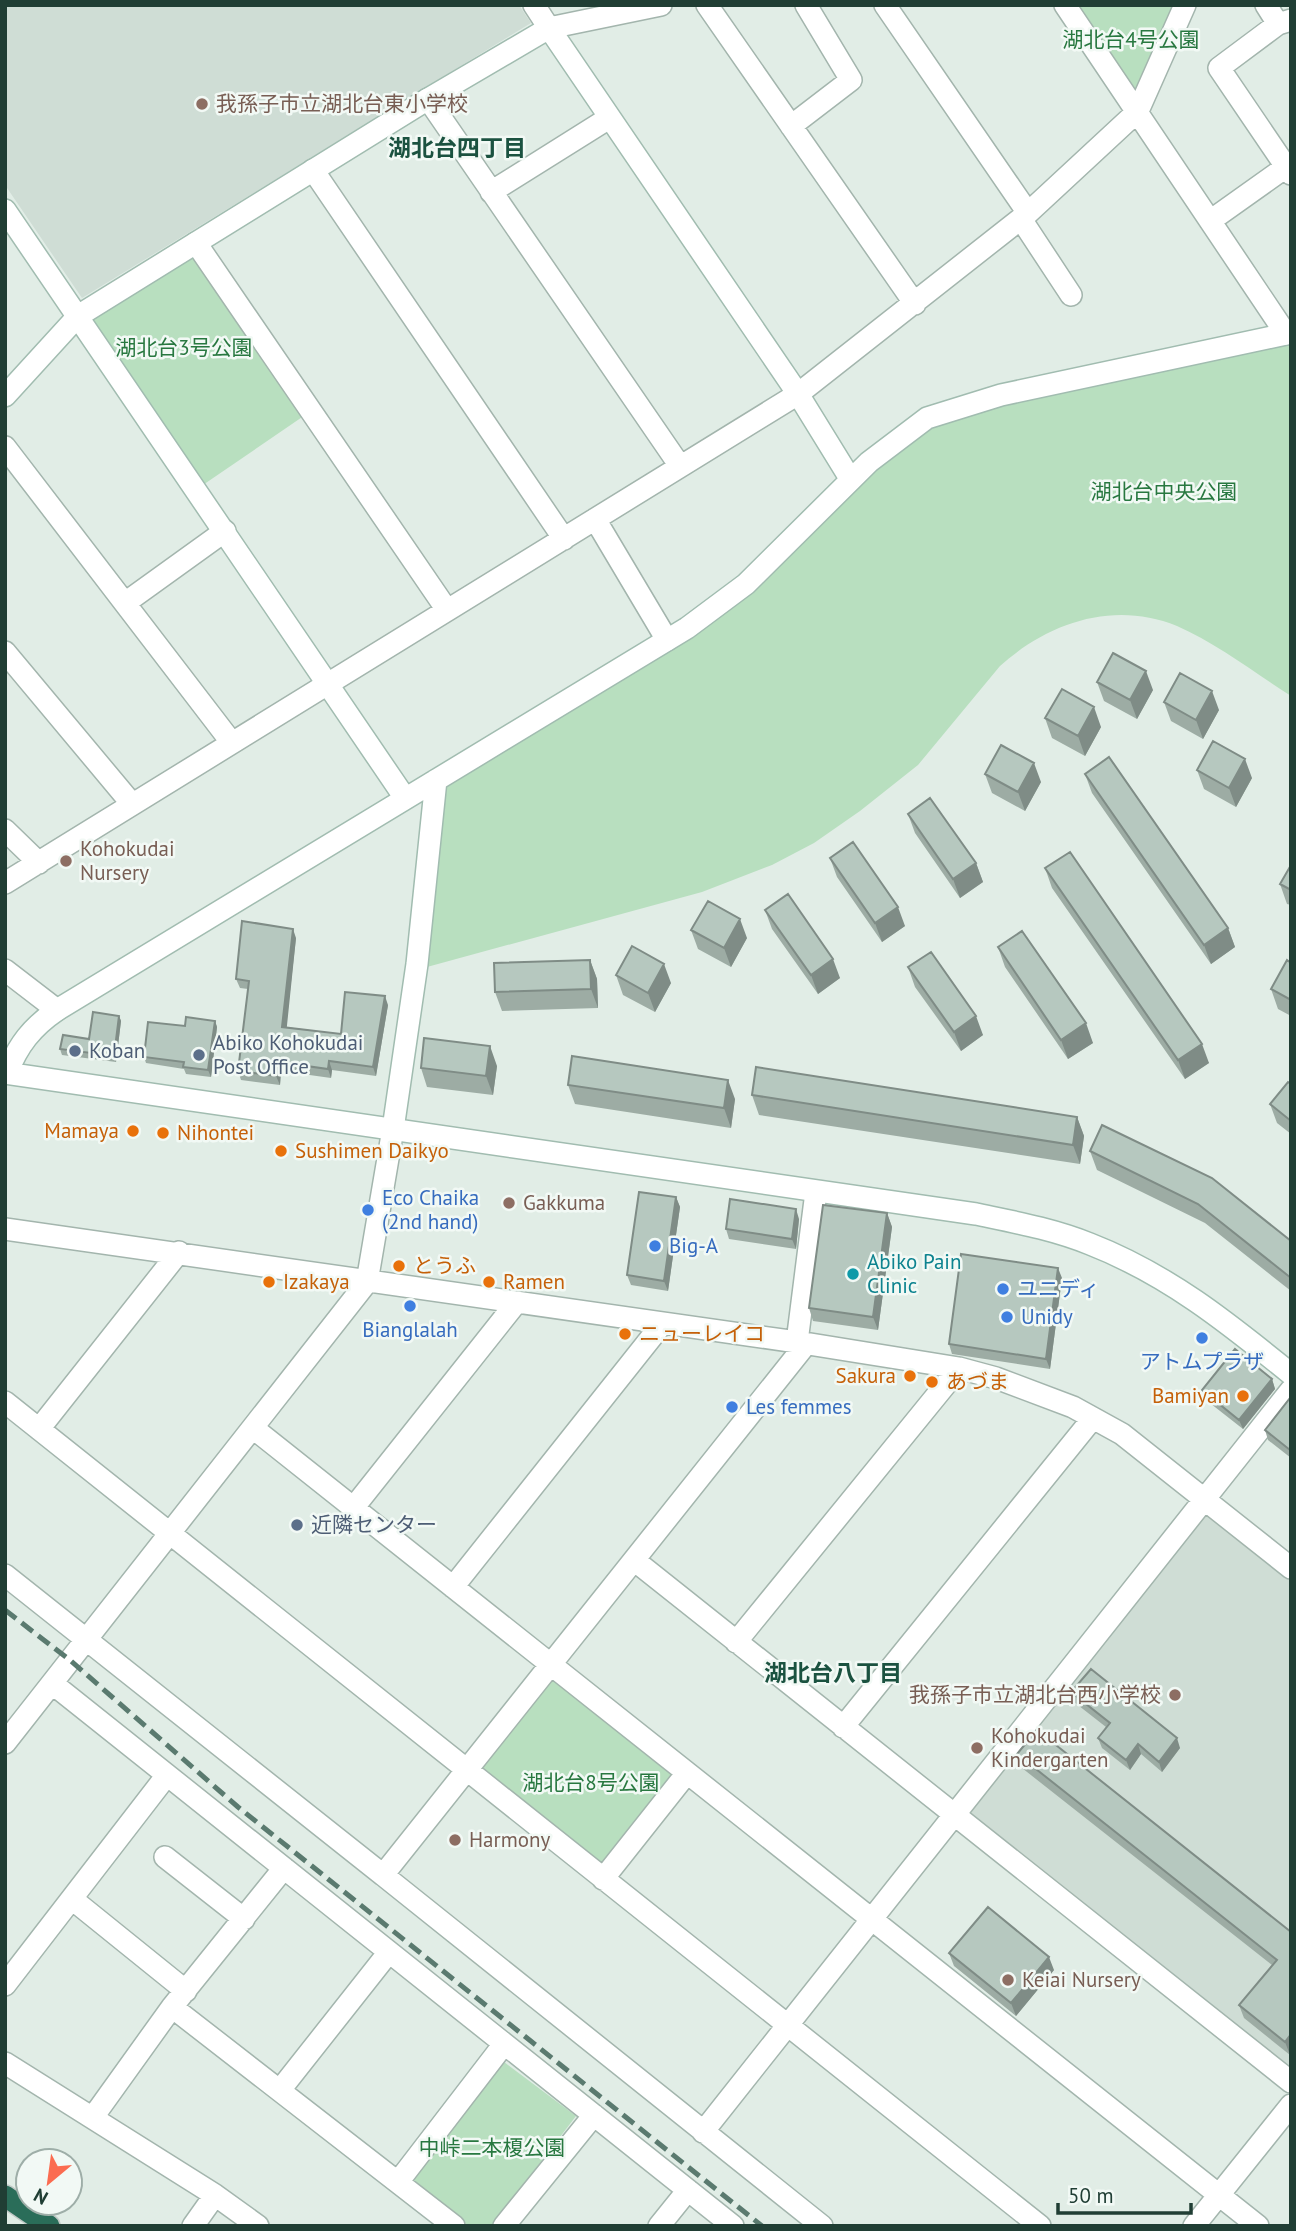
<svg xmlns="http://www.w3.org/2000/svg" width="1296" height="2231" viewBox="0 0 1296 2231" font-family="'PT Sans','Noto Sans JP',sans-serif">
	<style>
		.built { fill: #cfddd5 }
		.green { fill: #b8dfbf }
		.lines { fill: none; stroke-linecap: round; stroke-linejoin: round }
		.street-casing { stroke: #a3b5ad; stroke-width: 24 }
		.secondary-casing { stroke: #a1bcb0; stroke-width: 24 }
		.highway-casing { stroke: #c1c9c6; stroke-width: 24 }
		.street { stroke: #fff; stroke-width: 21 }
		.secondary { stroke: #fff; stroke-width: 21 }
		.highway { stroke: #2a6d59; stroke-width: 21 }
		.rail { stroke: #5a7a6f; stroke-width: 5; stroke-dasharray: 14 7; stroke-linecap: butt }
		.wall { fill: #9daca4 }
		.shaded-wall { fill: #7f8c86 }
		.building { fill: #b6c8bf; stroke: #7f8c86; stroke-width: 2 }
		.education-dot { fill: #8d6e63; stroke: #f2f9f5; stroke-width: 2.5 }
		.service-dot { fill: #5c6f8a; stroke: #f2f9f5; stroke-width: 2.5 }
		.food-dot { fill: #e8710a; stroke: #f2f9f5; stroke-width: 2.5 }
		.shop-dot { fill: #3f7fe0; stroke: #f2f9f5; stroke-width: 2.5 }
		.culture-dot { fill: #0f9aa8; stroke: #f2f9f5; stroke-width: 2.5 }
		.labels { text-anchor: middle; stroke-width: 5; stroke-linejoin: round; paint-order: stroke }
		.park-label { font-size: 21px; fill: #287840; stroke: #f2f9f5 }
		.education-label { font-size: 21px; fill: #785e54; stroke: #f2f9f5; text-anchor: start }
		.service-label { font-size: 21px; fill: #4e5e75; stroke: #f2f9f5; text-anchor: start }
		.food-label { font-size: 21px; fill: #c56008; stroke: #f2f9f5; text-anchor: start }
		.shop-label { font-size: 21px; fill: #366cbe; stroke: #f2f9f5; text-anchor: start }
		.culture-label { font-size: 21px; fill: #0d838f; stroke: #f2f9f5; text-anchor: start }
		.neighbourhood-label { font-size: 23px; font-weight: bold; fill: #1b5240; stroke: #f2f9f5 }
	</style>
	<rect width="100%" height="100%" fill="#e1ede6"/>
	<!-- built -->
	<path class="built" d="M5,5H519L531,23L82,298L5,185Z
		M1205,1510L1291,1577V2069L967,1812Z"/>
	<!-- green -->
	<path class="green" d="M1065,5H1185L1138,111Z
		M196,243L311,411L197,489L78,316Z
		M1291,333V696C1255,673 1216,643 1177,626C1113,600 1048,623 1000,666L918,765L860,811L814,843L772,865L702,892L416,970L436,780L687,628L927,418Z
		M551,1665L687,1773L603,1879L467,1770Z
		M500,2059L576,2116L492,2226H469L408,2180Z"/>
	<g class="lines">
		<defs>
			<path id="street" d="M534,5L549,28L661,5
				M707,5L915,304
				M885,5L1028,213
				M1065,5L1286,334
				M1266,5L1278,24
				M1291,20L1278,24L1219,68L1291,174
				M428,99L680,466
				M791,126L851,80L806,5
				M313,170L564,539
				M491,192L609,118
				M1021,219L1071,295
				M1210,221L1286,167
				M196,243L447,610
				M5,447L232,743
				M595,519L667,640
				M125,603L225,531
				M5,652L132,804
				M5,830L39,863
				M5,883L798,394L1028,213L1138,111L1185,5
				M5,970L57,1010
				M5,1229L797,1342L959,1368L996,1378L1073,1407L1122,1434L1291,1568
				M797,1342L816,1192
				M5,1402L1040,2226
				M253,1428L1258,2226
				M39,1429L179,1252
				M354,1507L516,1303
				M634,1560L1291,2082
				M5,1575L383,1875L806,1344
				M453,1587L662,1324
				M736,1642L959,1368
				M53,1684L733,2226
				M843,1727L1093,1418
				M5,1743L367,1282L393,1129
				M165,1857L244,1919
				M383,1875L822,2226
				M603,1879L687,1773
				M72,1899L186,1991
				M5,1985L167,1775
				M172,2007L454,2226
				M5,2063L215,2195L258,2226
				M280,2090L389,1952
				M93,2117L172,2007L284,1868
				M703,2132L1291,1390
				M398,2182L504,2044
				M193,2226L215,2195
				M504,2226L594,2115
				M659,2226L688,2190
				M1194,2226L1291,2105"/>
			<path id="secondary" d="M5,210L405,798
				M5,396L78,316L428,99L549,28L798,394L851,480
				M5,1073L976,1214C1014,1222 1053,1229 1090,1244C1167,1274 1227,1322 1291,1374
				M7,1073C18,1045 32,1027 57,1010L687,628L746,584L869,462L927,418L1001,395L1291,333
				M393,1129L417,964L436,780"/>
			<path id="highway" d="M5,2196L49,2226"/>
		</defs>
		<!-- street casing -->
		<use href="#street" class="street-casing"/>
		<!-- secondary casing -->
		<use href="#secondary" class="secondary-casing"/>
		<!-- highway casing -->
		<use href="#highway" class="highway-casing"/>
		<!-- street -->
		<use href="#street" class="street"/>
		<!-- secondary -->
		<use href="#secondary" class="secondary"/>
		<!-- highway -->
		<use href="#highway" class="highway"/>
		<!-- rail -->
		<path class="rail" d="M5,1610L71,1661L238,1807L762,2226"/>
	</g>
	<!-- wall -->
	<path class="wall" d="M1097,682L1153,690L1137,719L1104,701Z
		M1164,702L1219,710L1203,739L1171,721Z
		M1045,718L1101,727L1085,756L1052,738Z
		M1197,770L1252,778L1236,807L1204,789Z
		M985,774L1041,782L1025,811L992,793Z
		M1085,774L1228,928L1235,947L1211,964L1092,793Z
		M908,814L976,863L983,882L960,898L915,833Z
		M830,858L905,926L882,942L837,877Z
		M1291,865V905L1287,904L1280,884Z
		M1045,868L1209,1063L1185,1079L1052,888Z
		M765,910L840,978L818,994L772,929Z
		M691,930L747,938L731,967L698,949Z
		M296,938L286,1027L341,1034L388,1005L376,1076L332,1070L331,1078L281,1071L280,1085L241,1080L238,1071L248,989L240,988L236,979Z
		M998,947L1093,1043L1068,1059L1005,967Z
		M590,960L597,979L598,1008L502,1011L495,992Z
		M1291,963V1016L1278,1009L1271,989Z
		M908,967L983,1035L961,1051L915,987Z
		M616,975L671,983L655,1012L623,995Z
		M119,1016L121,1021L116,1062L62,1055L60,1049L89,1039Z
		M215,1021L217,1027L211,1077L186,1074L184,1069L146,1063L144,1057L185,1026Z
		M497,1066L493,1095L427,1087L421,1068Z
		M1291,1084V1134L1277,1123L1270,1104Z
		M568,1085L735,1099L731,1128L575,1104Z
		M752,1095L1077,1117L1084,1136L1080,1164L759,1115Z
		M1090,1151L1291,1241V1291L1205,1223L1097,1170Z
		M676,1197L680,1207L668,1291L631,1285L627,1275Z
		M887,1213L892,1227L878,1330L813,1321L809,1308Z
		M799,1219L796,1249L729,1239L726,1229Z
		M1062,1278L1050,1369L952,1354L949,1344Z
		M1272,1379L1275,1389L1243,1429L1206,1400L1202,1390Z
		M1291,1399V1458L1268,1440L1265,1430Z
		M1071,1692L1180,1748L1162,1772L1141,1754L1130,1770L1102,1748L1098,1738L1106,1727L1074,1702Z
		M1017,1754L1291,1932L1290,2055L1244,2018L1239,2005L1272,1965L1022,1768Z
		M949,1953L1054,1970L1016,2016L954,1966Z"/>
	<!-- shaded-wall -->
	<path class="shaded-wall" d="M1146,671L1153,690L1137,719L1130,700Z
		M1212,691L1219,710L1203,739L1196,720Z
		M1094,707L1101,727L1085,756L1078,736Z
		M1245,759L1252,778L1236,807L1229,788Z
		M1034,763L1041,782L1025,811L1018,792Z
		M976,863L983,882L960,898L953,879Z
		M898,907L905,926L882,942L875,923Z
		M740,919L747,938L731,967L724,948Z
		M1228,928L1235,947L1211,964L1204,945Z
		M293,929L296,938L286,1035L282,1027Z
		M833,959L840,978L818,994L811,975Z
		M590,960L597,979L598,1008L591,989Z
		M664,964L671,983L655,1012L648,993Z
		M385,996L388,1005L376,1076L373,1067Z
		M119,1016L121,1021L116,1062L114,1056Z
		M976,1016L983,1035L961,1051L954,1032Z
		M215,1021L217,1027L211,1077L208,1070Z
		M1086,1023L1093,1043L1068,1059L1061,1040Z
		M1202,1044L1209,1063L1185,1079L1178,1060Z
		M490,1046L497,1066L493,1095L486,1076Z
		M329,1061L332,1070L331,1078L328,1069Z
		M278,1062L281,1071L280,1085L276,1076Z
		M728,1080L735,1099L731,1128L724,1108Z
		M1077,1117L1084,1136L1080,1164L1073,1145Z
		M676,1197L680,1207L668,1291L664,1281Z
		M796,1209L799,1219L796,1249L792,1239Z
		M887,1213L892,1227L878,1330L873,1317Z
		M1058,1268L1062,1278L1050,1369L1046,1359Z
		M1272,1379L1275,1389L1243,1429L1239,1420Z
		M1177,1738L1180,1748L1162,1772L1159,1762Z
		M1138,1744L1141,1754L1130,1770L1126,1760Z
		M1049,1957L1054,1970L1016,2016L1011,2003Z
		M1291,2034V2054L1290,2055L1285,2042Z"/>
	<!-- building -->
	<path class="building" d="M1113,653L1146,671L1130,700L1097,682Z
		M1180,673L1212,691L1196,720L1164,702Z
		M1062,689L1094,707L1078,736L1045,718Z
		M1213,741L1245,759L1229,788L1197,770Z
		M1001,745L1034,763L1018,792L985,774Z
		M1109,757L1228,928L1204,945L1085,774Z
		M930,798L976,863L953,879L908,814Z
		M853,842L898,907L875,923L830,858Z
		M1070,852L1202,1044L1178,1060L1045,868Z
		M1291,865V890L1280,884Z
		M788,894L833,959L811,975L765,910Z
		M708,901L740,919L724,948L691,930Z
		M242,921L293,929L282,1027L341,1034L345,992L385,996L373,1067L329,1061L328,1069L278,1062L276,1076L238,1071L249,981L236,979Z
		M1022,931L1086,1023L1061,1040L998,947Z
		M632,946L664,964L648,993L616,975Z
		M931,952L976,1016L954,1032L908,967Z
		M590,960L591,989L495,992L494,963Z
		M1287,960L1291,963V1000L1271,989Z
		M93,1012L119,1016L114,1056L60,1049L63,1035L89,1039Z
		M186,1017L215,1021L208,1070L183,1067L184,1062L144,1057L148,1022L185,1026Z
		M424,1038L490,1046L486,1076L421,1068Z
		M572,1056L728,1080L724,1108L568,1085Z
		M756,1067L1077,1117L1073,1145L752,1095Z
		M1288,1082L1291,1084V1121L1270,1104Z
		M1102,1125L1212,1178L1291,1241V1278L1198,1204L1090,1151Z
		M639,1192L676,1197L664,1281L627,1275Z
		M730,1199L796,1209L792,1239L726,1229Z
		M823,1205L887,1213L873,1317L809,1308Z
		M961,1254L1058,1268L1046,1359L949,1344Z
		M1235,1349L1272,1379L1239,1420L1202,1390Z
		M1290,1398L1291,1399V1449L1290,1450L1265,1430Z
		M1091,1669L1177,1738L1159,1762L1138,1744L1126,1760L1098,1738L1110,1723L1071,1692Z
		M1037,1730L1291,1932V2034L1285,2042L1239,2005L1277,1960L1017,1754Z
		M988,1907L1049,1957L1011,2003L949,1953Z"/>
	<!-- markers -->
	<g class="education-dot">
		<circle cx="202" cy="104" r="7"/>
		<circle cx="66" cy="861" r="7"/>
		<circle cx="509" cy="1203" r="7"/>
		<circle cx="1175" cy="1695" r="7"/>
		<circle cx="977" cy="1748" r="7"/>
		<circle cx="455" cy="1840" r="7"/>
		<circle cx="1008" cy="1980" r="7"/>
	</g>
	<g class="service-dot">
		<circle cx="75" cy="1051" r="7"/>
		<circle cx="199" cy="1055" r="7"/>
		<circle cx="297" cy="1525" r="7"/>
	</g>
	<g class="food-dot">
		<circle cx="133" cy="1131" r="7"/>
		<circle cx="163" cy="1133" r="7"/>
		<circle cx="281" cy="1151" r="7"/>
		<circle cx="399" cy="1266" r="7"/>
		<circle cx="269" cy="1282" r="7"/>
		<circle cx="489" cy="1282" r="7"/>
		<circle cx="625" cy="1334" r="7"/>
		<circle cx="910" cy="1376" r="7"/>
		<circle cx="932" cy="1382" r="7"/>
		<circle cx="1243" cy="1396" r="7"/>
	</g>
	<g class="shop-dot">
		<circle cx="368" cy="1210" r="7"/>
		<circle cx="655" cy="1246" r="7"/>
		<circle cx="1003" cy="1289" r="7"/>
		<circle cx="410" cy="1306" r="7"/>
		<circle cx="1007" cy="1317" r="7"/>
		<circle cx="1202" cy="1338" r="7"/>
		<circle cx="732" cy="1407" r="7"/>
	</g>
	<circle class="culture-dot" cx="853" cy="1274" r="7"/>
	<g class="labels">
		<!-- park labels -->
		<g class="park-label">
			<text x="1131" y="47">湖北台4号公園</text>
			<text x="184" y="355">湖北台3号公園</text>
			<text x="1164" y="499">湖北台中央公園</text>
			<text x="591" y="1790">湖北台8号公園</text>
			<text x="492" y="2155">中峠二本榎公園</text>
		</g>
		<!-- education labels -->
		<g class="education-label">
			<text x="216" y="111">我孫子市立湖北台東小学校</text>
			<text x="80" y="856">Kohokudai<tspan x="80" dy="24">Nursery</tspan></text>
			<text x="523" y="1210">Gakkuma</text>
			<text x="1161" y="1702" text-anchor="end">我孫子市立湖北台西小学校</text>
			<text x="991" y="1743">Kohokudai<tspan x="991" dy="24">Kindergarten</tspan></text>
			<text x="469" y="1847">Harmony</text>
			<text x="1022" y="1987">Keiai Nursery</text>
		</g>
		<!-- service labels -->
		<g class="service-label">
			<text x="213" y="1050">Abiko Kohokudai<tspan x="213" dy="24">Post Office</tspan></text>
			<text x="89" y="1058">Koban</text>
			<text x="311" y="1532">近隣センター</text>
		</g>
		<!-- food labels -->
		<g class="food-label">
			<text x="119" y="1138" text-anchor="end">Mamaya</text>
			<text x="177" y="1140">Nihontei</text>
			<text x="295" y="1158">Sushimen Daikyo</text>
			<text x="413" y="1273">とうふ</text>
			<text x="283" y="1289">Izakaya</text>
			<text x="503" y="1289">Ramen</text>
			<text x="639" y="1341">ニューレイコ</text>
			<text x="896" y="1383" text-anchor="end">Sakura</text>
			<text x="946" y="1389">あづま</text>
			<text x="1229" y="1403" text-anchor="end">Bamiyan</text>
		</g>
		<!-- shop labels -->
		<g class="shop-label">
			<text x="382" y="1205">Eco Chaika<tspan x="382" dy="24">(2nd hand)</tspan></text>
			<text x="669" y="1253">Big-A</text>
			<text x="1017" y="1296">ユニディ</text>
			<text x="1021" y="1324">Unidy</text>
			<text x="410" y="1337" text-anchor="middle">Bianglalah</text>
			<text x="1202" y="1369" text-anchor="middle">アトムプラザ</text>
			<text x="746" y="1414">Les femmes</text>
		</g>
		<!-- culture labels -->
		<g class="culture-label">
			<text x="867" y="1269">Abiko Pain<tspan x="867" dy="24">Clinic</tspan></text>
		</g>
		<!-- neighbourhood labels -->
		<g class="neighbourhood-label">
			<text x="457" y="156">湖北台四丁目</text>
			<text x="833" y="1681">湖北台八丁目</text>
		</g>
	</g>
	<!-- border -->
	<rect width="1296" height="2231" fill="none" stroke="#203e34" stroke-width="14"/>
	<!-- north arrow -->
	<g transform="translate(49 2182) rotate(209)"><circle r="33" fill="#f2f9f5" stroke="#9eaea8" stroke-width="2"/>
	<path d="M0-5L12 26L0 18L-12 26Z" fill="#fb6c51"/>
	<text y="-10" font-size="19" font-weight="bold" text-anchor="middle" fill="#203e34">N</text>
	</g>
	<!-- scale -->
	<path d="M1058 2203v10h133v-10" fill="none" stroke="#203e34" stroke-width="3.5"/>
	<text x="1068" y="2203" font-size="21" fill="#203e34" stroke="#f2f9f5" stroke-width="5" paint-order="stroke">50 m</text>
</svg>
